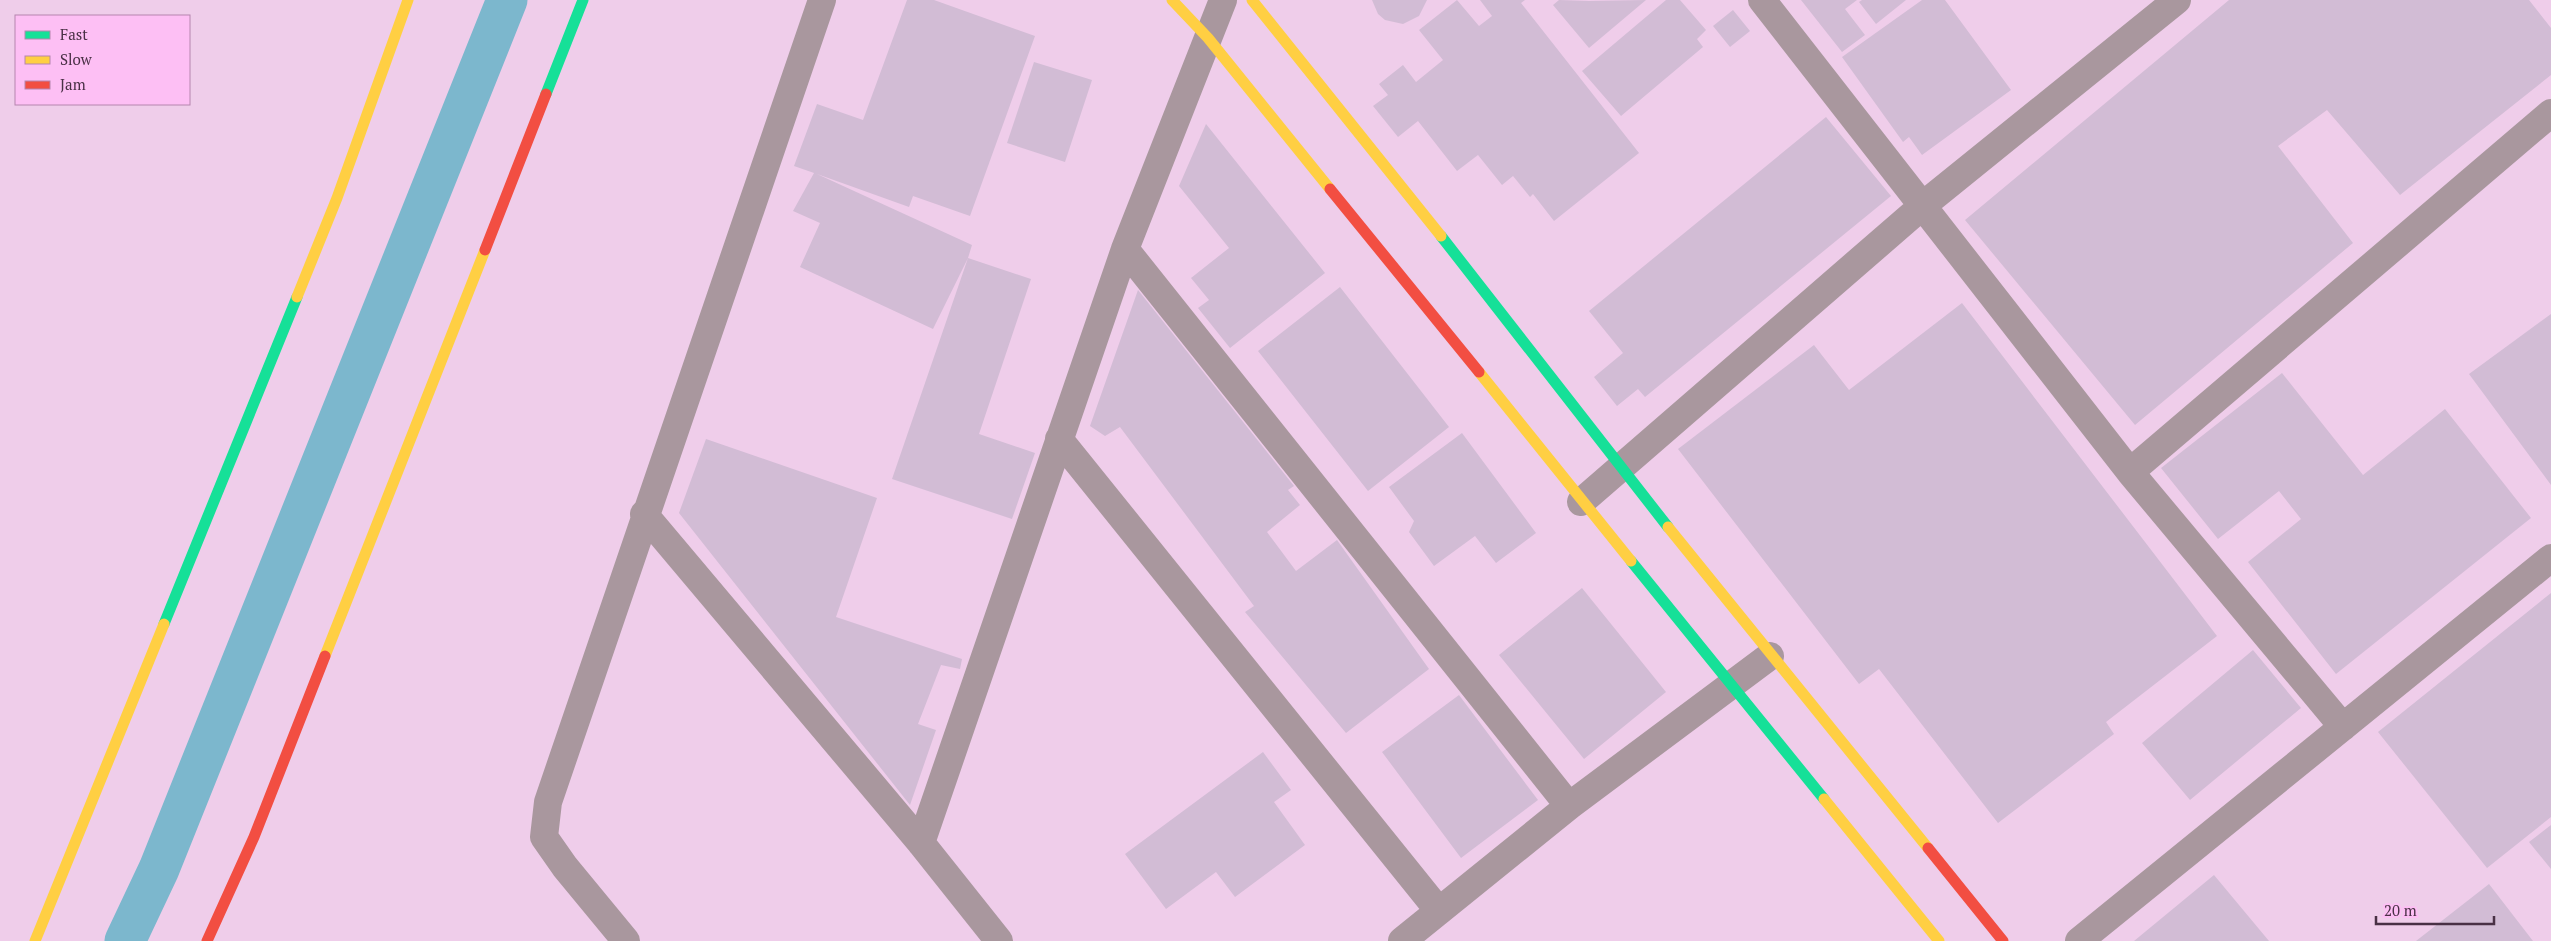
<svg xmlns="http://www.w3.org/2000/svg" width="2551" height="941" viewBox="0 0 2551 941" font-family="'PT Serif',serif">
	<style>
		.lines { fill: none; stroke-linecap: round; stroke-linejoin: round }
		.canal { stroke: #7cb7cd; stroke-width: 41 }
		.building { fill: #d2bcd5 }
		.street { stroke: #a9979e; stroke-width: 28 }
		.fast { stroke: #16e098; stroke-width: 11 }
		.slow { stroke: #ffcf43; stroke-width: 11 }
		.jam { stroke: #f24e42; stroke-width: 11 }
	</style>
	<rect width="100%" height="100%" fill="#efcdea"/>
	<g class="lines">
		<!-- canal -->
		<path class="canal" d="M125,941L159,869L507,0"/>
	</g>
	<!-- building -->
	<path class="building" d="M907,0H934L1035,36L970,216L913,196L909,207L817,174L972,245L968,258L1031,279L979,434L1035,453L1012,519L892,479L968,258L933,329L800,267L820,223L793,211L814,173L794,166L817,104L863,120Z
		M1372,0H1427L1419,16L1403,24L1385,20L1378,14Z
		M1457,0L1479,26L1492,16L1480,0H1525L1521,3L1639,153L1554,221L1533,194L1530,197L1513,176L1502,185L1478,155L1457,171L1418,121L1398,137L1373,106L1388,95L1379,84L1403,65L1416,82L1443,60L1419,30Z
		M1559,0L1589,1L1646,0L1589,48L1553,5Z
		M1666,0H1680L1706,30L1697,39L1703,47L1621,116L1582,71Z
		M1801,0H1857L1845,9L1865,35L1842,52Z
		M1862,0H1906L1876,24L1859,2Z
		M1922,0H1945L2011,90L1922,155L1909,137L1903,142L1842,57Z
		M2229,0H2529L2551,28V75L2400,195L2327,110L2278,146L2353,243L2135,425L1965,220Z
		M1733,10L1750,31L1730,47L1713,26Z
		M1034,62L1092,80L1065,162L1007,143Z
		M1826,117L1891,196L1645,397L1638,389L1617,406L1594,377L1623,353L1589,311Z
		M1206,124L1325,273L1230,348L1198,308L1209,300L1191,278L1229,248L1179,186Z
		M1340,287L1449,427L1368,491L1258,351Z
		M1138,290L1294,486L1288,490L1300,505L1267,532L1296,571L1337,540L1429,669L1346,733L1245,612L1254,606L1120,427L1105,436L1090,426Z
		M1962,303L2217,636L2106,722L2114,734L1998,823L1879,669L1859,684L1678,449L1814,345L1849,390Z
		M2551,314V485L2469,374Z
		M2282,373L2363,475L2445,409L2531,518L2336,674L2248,562L2301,519L2279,491L2218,539L2161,468Z
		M1462,433L1536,533L1496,563L1475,536L1434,566L1409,532L1414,521L1389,487Z
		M706,439L877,498L836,617L962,659L960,669L941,665L918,724L936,730L910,805L679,513Z
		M1582,588L1666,692L1584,759L1499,655Z
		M2551,593V817L2487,868L2378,732Z
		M2253,650L2301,708L2190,800L2142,743Z
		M1459,695L1538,800L1461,858L1382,752Z
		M1263,752L1291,790L1274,802L1305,845L1235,897L1216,872L1166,909L1125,854Z
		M2551,825V869L2529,842Z
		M2214,875L2269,941H2134Z
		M2489,884L2533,941H2416Z"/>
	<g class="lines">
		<!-- street -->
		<path class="street" d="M1762,0L2130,472L2343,727
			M1125,249L1569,806
			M1059,439L1439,911
			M2130,472L2551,113
			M1581,502L1927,202L2177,0
			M644,514L921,843L999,941
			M921,843L1125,249L1223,0
			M626,941L565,867L544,837L548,802L822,0
			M1402,941L1569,806L1770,656
			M2079,941L2551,558"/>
		<!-- fast -->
		<path class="fast" d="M546,94L583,0
			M1441,236L1668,527
			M1631,561L1824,799
			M164,624L297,297"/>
		<!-- slow -->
		<path class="slow" d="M1172,0L1208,38L1330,189
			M1252,0L1441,236
			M297,297L337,198L408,0
			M1479,372L1631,561
			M1668,527L1928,848
			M325,656L485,250
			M1824,799L1939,941
			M35,941L164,624"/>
		<!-- jam -->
		<path class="jam" d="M1330,189L1479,372
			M485,250L546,94
			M1928,848L2003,941
			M207,941L254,837L325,656"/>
	</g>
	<!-- legend -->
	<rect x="15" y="15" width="175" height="90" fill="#fdbff4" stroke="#b586ae"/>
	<rect x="25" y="31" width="25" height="8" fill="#16e098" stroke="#b586ae"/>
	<text x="60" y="40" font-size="15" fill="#493045">Fast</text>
	<rect x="25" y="56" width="25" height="8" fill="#ffcf43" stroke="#b586ae"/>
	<text x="60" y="65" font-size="15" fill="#493045">Slow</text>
	<rect x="25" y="81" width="25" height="8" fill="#f24e42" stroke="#b586ae"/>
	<text x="60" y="90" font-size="15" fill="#493045">Jam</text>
	<!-- scale -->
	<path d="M2376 916v8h118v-8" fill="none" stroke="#493045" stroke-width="2.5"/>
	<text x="2384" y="916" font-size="15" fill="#493045" stroke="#fdbff4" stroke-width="4" paint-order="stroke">20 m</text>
</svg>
